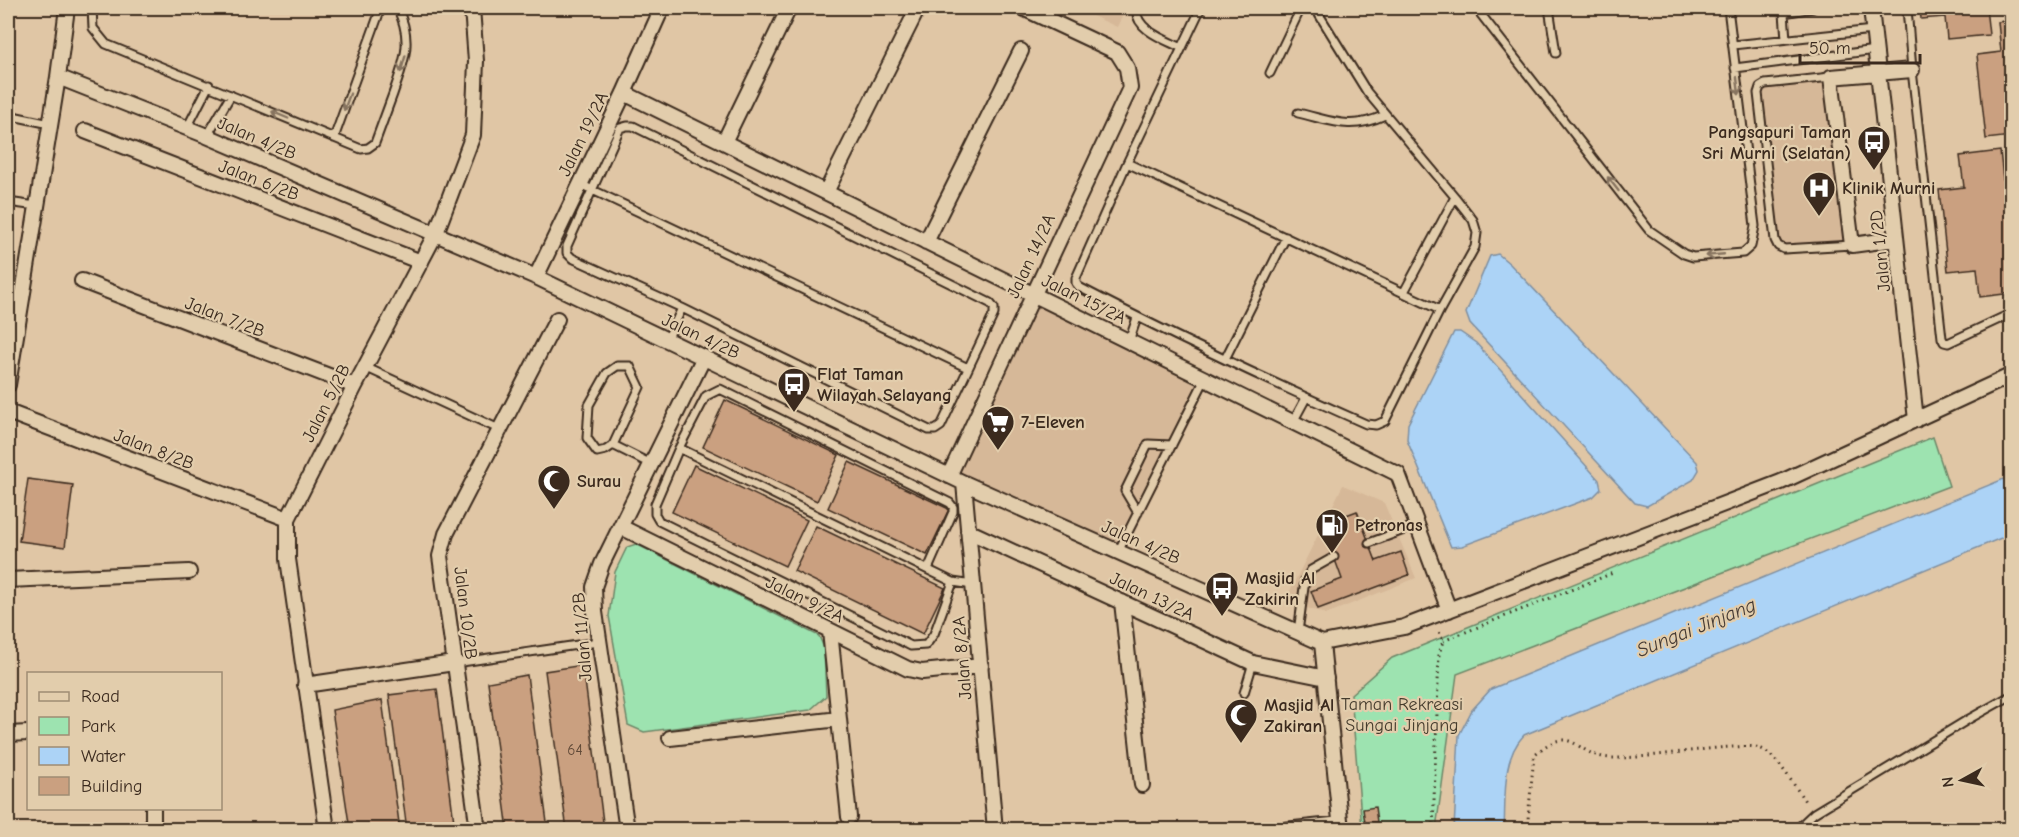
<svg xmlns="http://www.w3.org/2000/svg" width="2019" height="837" viewBox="0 0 2019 837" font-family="'Comic Neue',sans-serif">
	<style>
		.built { fill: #d6b898 }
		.green { fill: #9de3b0; stroke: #6c8667; stroke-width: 1.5 }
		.water { fill: #acd3f6; stroke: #7f8fa0; stroke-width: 1.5 }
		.building { fill: #caa080; stroke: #3b2a1e; stroke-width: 1.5 }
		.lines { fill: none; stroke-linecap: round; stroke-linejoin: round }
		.service-casing { stroke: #3b2a1e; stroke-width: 11 }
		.minor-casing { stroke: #3b2a1e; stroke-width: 18 }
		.path { stroke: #3b2a1e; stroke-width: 3; stroke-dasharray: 1.5 4.5; stroke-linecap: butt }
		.service { stroke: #e2cdac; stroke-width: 7 }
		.minor { stroke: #e2cdac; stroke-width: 14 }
		.oneway { stroke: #86735e }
		.labels { text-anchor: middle; stroke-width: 4.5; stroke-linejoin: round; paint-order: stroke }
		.number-label { font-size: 15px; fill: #5f4836 }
		.poi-label { font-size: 18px; font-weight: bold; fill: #3b2a1e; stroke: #e2cdac; text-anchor: start }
		.street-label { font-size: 18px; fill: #3b2a1e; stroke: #e2cdac }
		.park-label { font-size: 18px; fill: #453c2d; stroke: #e2cdac }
		.water-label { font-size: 20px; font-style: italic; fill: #463b34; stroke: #e2cdac }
	</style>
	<rect width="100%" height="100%" fill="#e0c6a5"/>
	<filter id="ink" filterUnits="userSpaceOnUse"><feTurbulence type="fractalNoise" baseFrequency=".0167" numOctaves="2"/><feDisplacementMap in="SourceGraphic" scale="12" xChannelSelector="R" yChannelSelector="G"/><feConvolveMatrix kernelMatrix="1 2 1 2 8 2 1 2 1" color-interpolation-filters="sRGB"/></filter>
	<g filter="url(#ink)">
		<!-- built -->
		<path class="built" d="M1075,8H1126L1117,27Z
			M1826,82L1846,242L1785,245L1780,243L1779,239L1762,93L1766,87Z
			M1036,303L1198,381L1117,544L956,473Z
			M1343,485L1384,503L1416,578L1326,614L1285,601Z"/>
		<!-- green -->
		<path class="green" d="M1933,437L1949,486L1457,674L1436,829H1362L1351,694L1392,658Z
			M636,544L819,636L824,648L826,696L810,710L644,732L628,725L609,616L615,572L627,547Z"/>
		<!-- water -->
		<path class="water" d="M1498,254L1510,264L1697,462L1699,470L1693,480L1647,506L1635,503L1470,324L1466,313L1490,256Z
			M1454,332H1460L1476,343L1599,480L1601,489L1593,497L1462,546L1451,547L1407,440L1408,424Z
			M2011,476V534L1524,735C1501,759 1506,798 1504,829H1454L1459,735L1472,710L1491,689Z"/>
		<!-- building -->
		<path class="building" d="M1920,8H1986L1989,35L1947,39L1945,17L1921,19Z
			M2012,20V142L2011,136L1986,139L1977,55L2001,52L1998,22Z
			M2000,151L2003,179L2012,178V293L1980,297L1977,268L1948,271L1939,190L1964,187L1960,156Z
			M725,400L839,455L817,501L703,447Z
			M849,462L949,509L927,555L828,508Z
			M694,465L807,520L785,566L672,512Z
			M28,479L73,485L65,547L19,541Z
			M1357,511L1376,561L1401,552L1409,575L1318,609L1311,591L1342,579L1322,524Z
			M816,526L945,588L923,634L794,571Z
			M583,665L604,830H567L545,671Z
			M527,675L548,830H508L488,682Z
			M437,689L455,830H407L389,695Z
			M382,700L400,830H350L332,710Z
			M1375,807L1377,822L1365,823L1363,809Z"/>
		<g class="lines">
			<defs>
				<path id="service" d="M92,8L93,28L106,44L361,149L368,148L375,143C381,127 387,110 393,94C404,62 414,40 397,8
					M1137,8C1133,29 1166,40 1182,48
					M1201,8L1127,163L1076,278V283L1079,287C1173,336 1269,381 1366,424L1376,425L1385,421L1440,310L1475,247L1477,233L1473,220L1455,197L1367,92L1315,8
					M1476,8L1649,230L1684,254L1693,257L1743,253L1751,246L1755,226L1728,8
					M1549,8L1556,53
					M1907,8L1912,70L1942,338L1944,342L1948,343L2012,313
					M8,15L9,8
					M1047,19L1052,8
					M1786,39L1784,13L1813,8
					M1733,45L1873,30
					M1735,68L1876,50
					M1270,73L1301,8
					M1831,77L1765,84L1760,87L1758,93L1775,240L1778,246L1784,249L1852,245
					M1298,113C1333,121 1350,131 1385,115
					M8,115L50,124
					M627,126H633L990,303L994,308V314L941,426L935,430H929L682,308L572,258L567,253V246L620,128Z
					M187,128L209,85
					M207,136L231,95
					M334,138L381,8
					M1127,163L1440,310
					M580,184L968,368
					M8,202L36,206
					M1404,292L1455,197
					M667,340L682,308
					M1129,341L1137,318
					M1225,359L1286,237
					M617,366H630L640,387L613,445L606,450L597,452L587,438L589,405L607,373Z
					M365,367L501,430
					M1293,422L1306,398
					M613,445L651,464
					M679,448L953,582L973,585
					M1138,513L1125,491L1148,444L1172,445
					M1369,543L1417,525
					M1118,552L1205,379
					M928,569L953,512V507L950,503L720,389L706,396L679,448L655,504V514L659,521L911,646L926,645L934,634L953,582
					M1298,632L1305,580L1311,570L1334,557
					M455,663L598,642
					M1244,693L1253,663
					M1796,830L1814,813L1969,719L2012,695"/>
				<path id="minor" d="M1871,8L1916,420
					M58,77L207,136L536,277L964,483L1322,643
					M624,93L1398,474L1449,610
					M85,131L421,262
					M724,142L789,8
					M826,192L918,8
					M1896,239L1852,245L1831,77L1912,70
					M926,242L1021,51
					M536,277L624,93L662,8
					M82,281L355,386
					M8,385L58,77L67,8
					M8,412L288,519
					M949,476L1130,88L1127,68L1117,52L1023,8
					M964,483L995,830
					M621,527L908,669L922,672L981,666
					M968,531L1253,663L1326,678
					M8,580L189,572
					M1122,602L1142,785
					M830,631L849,817
					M1322,643L1404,627L1781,482L2012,375
					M1322,643L1341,830
					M305,685L454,663
					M8,734L28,733
					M670,738L839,719
					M153,830V808
					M327,830L288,559V519L355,386L436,233L473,135L476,61L472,8
					M478,830L440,556L446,534L557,319
					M627,830L595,612L594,587L602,564L704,357
					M1285,830L1341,824"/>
			</defs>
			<!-- service casing -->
			<use href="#service" class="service-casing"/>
			<!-- minor casing -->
			<use href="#minor" class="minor-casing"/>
			<!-- path -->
			<path class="path" d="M1443,641L1613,573
				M1433,830L1439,654L1443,641L1438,629
				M1527,830L1534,755C1575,720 1573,757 1612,758C1652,758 1692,749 1732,747C1740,747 1752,745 1759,748C1777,754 1796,789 1807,804"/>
			<!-- service -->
			<use href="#service" class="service"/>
			<!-- minor -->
			<use href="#minor" class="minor"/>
		</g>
		<!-- one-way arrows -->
		<defs><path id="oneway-shaft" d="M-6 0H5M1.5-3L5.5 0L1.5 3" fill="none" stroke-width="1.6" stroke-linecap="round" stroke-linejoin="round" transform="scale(1.5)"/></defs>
		<g class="oneway">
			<use href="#oneway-shaft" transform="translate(403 64) rotate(107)"/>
			<use href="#oneway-shaft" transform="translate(1738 86) rotate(83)"/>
			<use href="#oneway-shaft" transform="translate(347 102) rotate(110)"/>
			<use href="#oneway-shaft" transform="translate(280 115) rotate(-157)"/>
			<use href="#oneway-shaft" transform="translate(1613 184) rotate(-128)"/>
			<use href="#oneway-shaft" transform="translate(1715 255) rotate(175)"/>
		</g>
	</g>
	<!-- icons -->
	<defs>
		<symbol id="bus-pin" viewBox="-11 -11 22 30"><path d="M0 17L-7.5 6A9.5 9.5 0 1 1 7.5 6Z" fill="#3b2a1e" stroke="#e2cdac"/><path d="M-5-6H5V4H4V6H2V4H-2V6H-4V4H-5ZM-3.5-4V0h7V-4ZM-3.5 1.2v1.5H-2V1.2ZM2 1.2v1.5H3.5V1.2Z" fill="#fff"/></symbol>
		<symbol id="hospital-pin" viewBox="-11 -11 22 30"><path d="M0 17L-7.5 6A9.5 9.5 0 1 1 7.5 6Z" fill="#3b2a1e" stroke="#e2cdac"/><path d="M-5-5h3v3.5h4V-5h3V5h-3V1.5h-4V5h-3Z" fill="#fff"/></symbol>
		<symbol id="supermarket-pin" viewBox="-11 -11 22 30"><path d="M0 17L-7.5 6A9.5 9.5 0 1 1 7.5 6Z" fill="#3b2a1e" stroke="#e2cdac"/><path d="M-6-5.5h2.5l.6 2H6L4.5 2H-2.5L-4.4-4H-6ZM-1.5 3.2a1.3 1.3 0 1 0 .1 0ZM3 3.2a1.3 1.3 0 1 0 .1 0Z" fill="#fff"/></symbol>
		<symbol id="mosque-pin" viewBox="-11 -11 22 30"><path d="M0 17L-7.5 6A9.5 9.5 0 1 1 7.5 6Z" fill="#3b2a1e" stroke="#e2cdac"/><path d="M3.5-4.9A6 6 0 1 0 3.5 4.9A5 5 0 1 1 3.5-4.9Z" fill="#fff"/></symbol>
		<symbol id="fuel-pin" viewBox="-11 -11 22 30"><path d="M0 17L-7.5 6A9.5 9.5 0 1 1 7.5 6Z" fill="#3b2a1e" stroke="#e2cdac"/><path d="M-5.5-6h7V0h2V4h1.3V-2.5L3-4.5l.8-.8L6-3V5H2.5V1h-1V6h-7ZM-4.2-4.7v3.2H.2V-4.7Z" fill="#fff"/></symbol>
	</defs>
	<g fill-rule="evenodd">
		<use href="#bus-pin" x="1855" y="123" width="38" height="52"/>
		<use href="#hospital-pin" x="1800" y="169" width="38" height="52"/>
		<use href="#bus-pin" x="775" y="365" width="38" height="52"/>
		<use href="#supermarket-pin" x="979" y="403" width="38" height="52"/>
		<use href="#mosque-pin" x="535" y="462" width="38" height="52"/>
		<use href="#fuel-pin" x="1313" y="506" width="38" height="52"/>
		<use href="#bus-pin" x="1203" y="569" width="38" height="52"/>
		<use href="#mosque-pin" x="1222" y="696" width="38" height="52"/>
	</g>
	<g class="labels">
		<!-- number labels -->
		<g class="number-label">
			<text x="575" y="755">64</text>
		</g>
		<!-- poi labels -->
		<g class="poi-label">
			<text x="1851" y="138" text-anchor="end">Pangsapuri Taman<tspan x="1851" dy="21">Sri Murni (Selatan)</tspan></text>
			<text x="1842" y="194">Klinik Murni</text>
			<text x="817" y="380">Flat Taman<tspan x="817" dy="21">Wilayah Selayang</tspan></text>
			<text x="1021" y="428">7-Eleven</text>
			<text x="577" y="487">Surau</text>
			<text x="1355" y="531">Petronas</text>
			<text x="1245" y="584">Masjid Al<tspan x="1245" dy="21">Zakirin</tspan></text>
			<text x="1264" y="711">Masjid Al<tspan x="1264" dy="21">Zakiran</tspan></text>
		</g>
		<!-- street labels -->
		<g class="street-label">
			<text transform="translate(583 134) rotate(-64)" y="6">Jalan 19/2A</text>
			<text transform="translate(257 138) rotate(23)" y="6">Jalan 4/2B</text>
			<text transform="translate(259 180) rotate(21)" y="6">Jalan 6/2B</text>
			<text transform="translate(1880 251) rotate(-96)" y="6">Jalan 1/2D</text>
			<text transform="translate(1031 256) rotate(-65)" y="6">Jalan 14/2A</text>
			<text transform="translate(1084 299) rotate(26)" y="6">Jalan 15/2A</text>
			<text transform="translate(225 317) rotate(21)" y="6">Jalan 7/2B</text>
			<text transform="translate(701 336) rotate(25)" y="6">Jalan 4/2B</text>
			<text transform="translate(326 403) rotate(-63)" y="6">Jalan 5/2B</text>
			<text transform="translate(154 449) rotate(21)" y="6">Jalan 8/2B</text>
			<text transform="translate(1141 542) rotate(24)" y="6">Jalan 4/2B</text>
			<text transform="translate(1152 596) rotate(25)" y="6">Jalan 13/2A</text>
			<text transform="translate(805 599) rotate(26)" y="6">Jalan 9/2A</text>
			<text transform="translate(466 613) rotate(83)" y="6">Jalan 10/2B</text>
			<text transform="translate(582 637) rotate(-95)" y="6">Jalan 11/2B</text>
			<text transform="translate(962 658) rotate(-95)" y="6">Jalan 8/2A</text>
		</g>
		<!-- park labels -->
		<g class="park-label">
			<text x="1402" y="710">Taman Rekreasi<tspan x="1402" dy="21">Sungai Jinjang</tspan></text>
		</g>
		<!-- water labels -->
		<g class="water-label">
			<text transform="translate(1696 627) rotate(-22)" y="7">Sungai Jinjang</text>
		</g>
	</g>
	<!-- margin -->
	<rect width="2019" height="837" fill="none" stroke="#e2cdac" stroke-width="30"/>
	<rect x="15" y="15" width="1989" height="807" fill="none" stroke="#3b2a1e" stroke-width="2" filter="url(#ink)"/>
	<!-- legend -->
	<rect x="27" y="672" width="195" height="138" fill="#e2cdac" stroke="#9f8c73" stroke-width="1.5"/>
	<rect x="39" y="692" width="30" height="9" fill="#e2cdac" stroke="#9f8c73" stroke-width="1.5"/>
	<text x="81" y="702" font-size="18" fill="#3b2a1e">Road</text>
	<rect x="39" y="717" width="30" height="18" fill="#9de3b0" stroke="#9f8c73" stroke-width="1.5"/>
	<text x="81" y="732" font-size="18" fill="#3b2a1e">Park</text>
	<rect x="39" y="747" width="30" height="18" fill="#acd3f6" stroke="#9f8c73" stroke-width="1.5"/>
	<text x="81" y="762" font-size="18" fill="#3b2a1e">Water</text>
	<rect x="39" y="777" width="30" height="18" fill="#caa080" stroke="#9f8c73" stroke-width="1.5"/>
	<text x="81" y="792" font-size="18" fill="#3b2a1e">Building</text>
	<!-- north arrow -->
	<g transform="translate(1962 780) rotate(262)" stroke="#e2cdac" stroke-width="4.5" paint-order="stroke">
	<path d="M0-4.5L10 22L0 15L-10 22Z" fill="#3b2a1e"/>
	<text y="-9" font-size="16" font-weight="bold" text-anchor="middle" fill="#3b2a1e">N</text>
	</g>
	<!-- scale -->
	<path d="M1800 54v9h120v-9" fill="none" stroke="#3b2a1e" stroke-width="3"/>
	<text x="1809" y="54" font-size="18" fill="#3b2a1e" stroke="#e2cdac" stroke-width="4.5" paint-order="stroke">50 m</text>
</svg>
